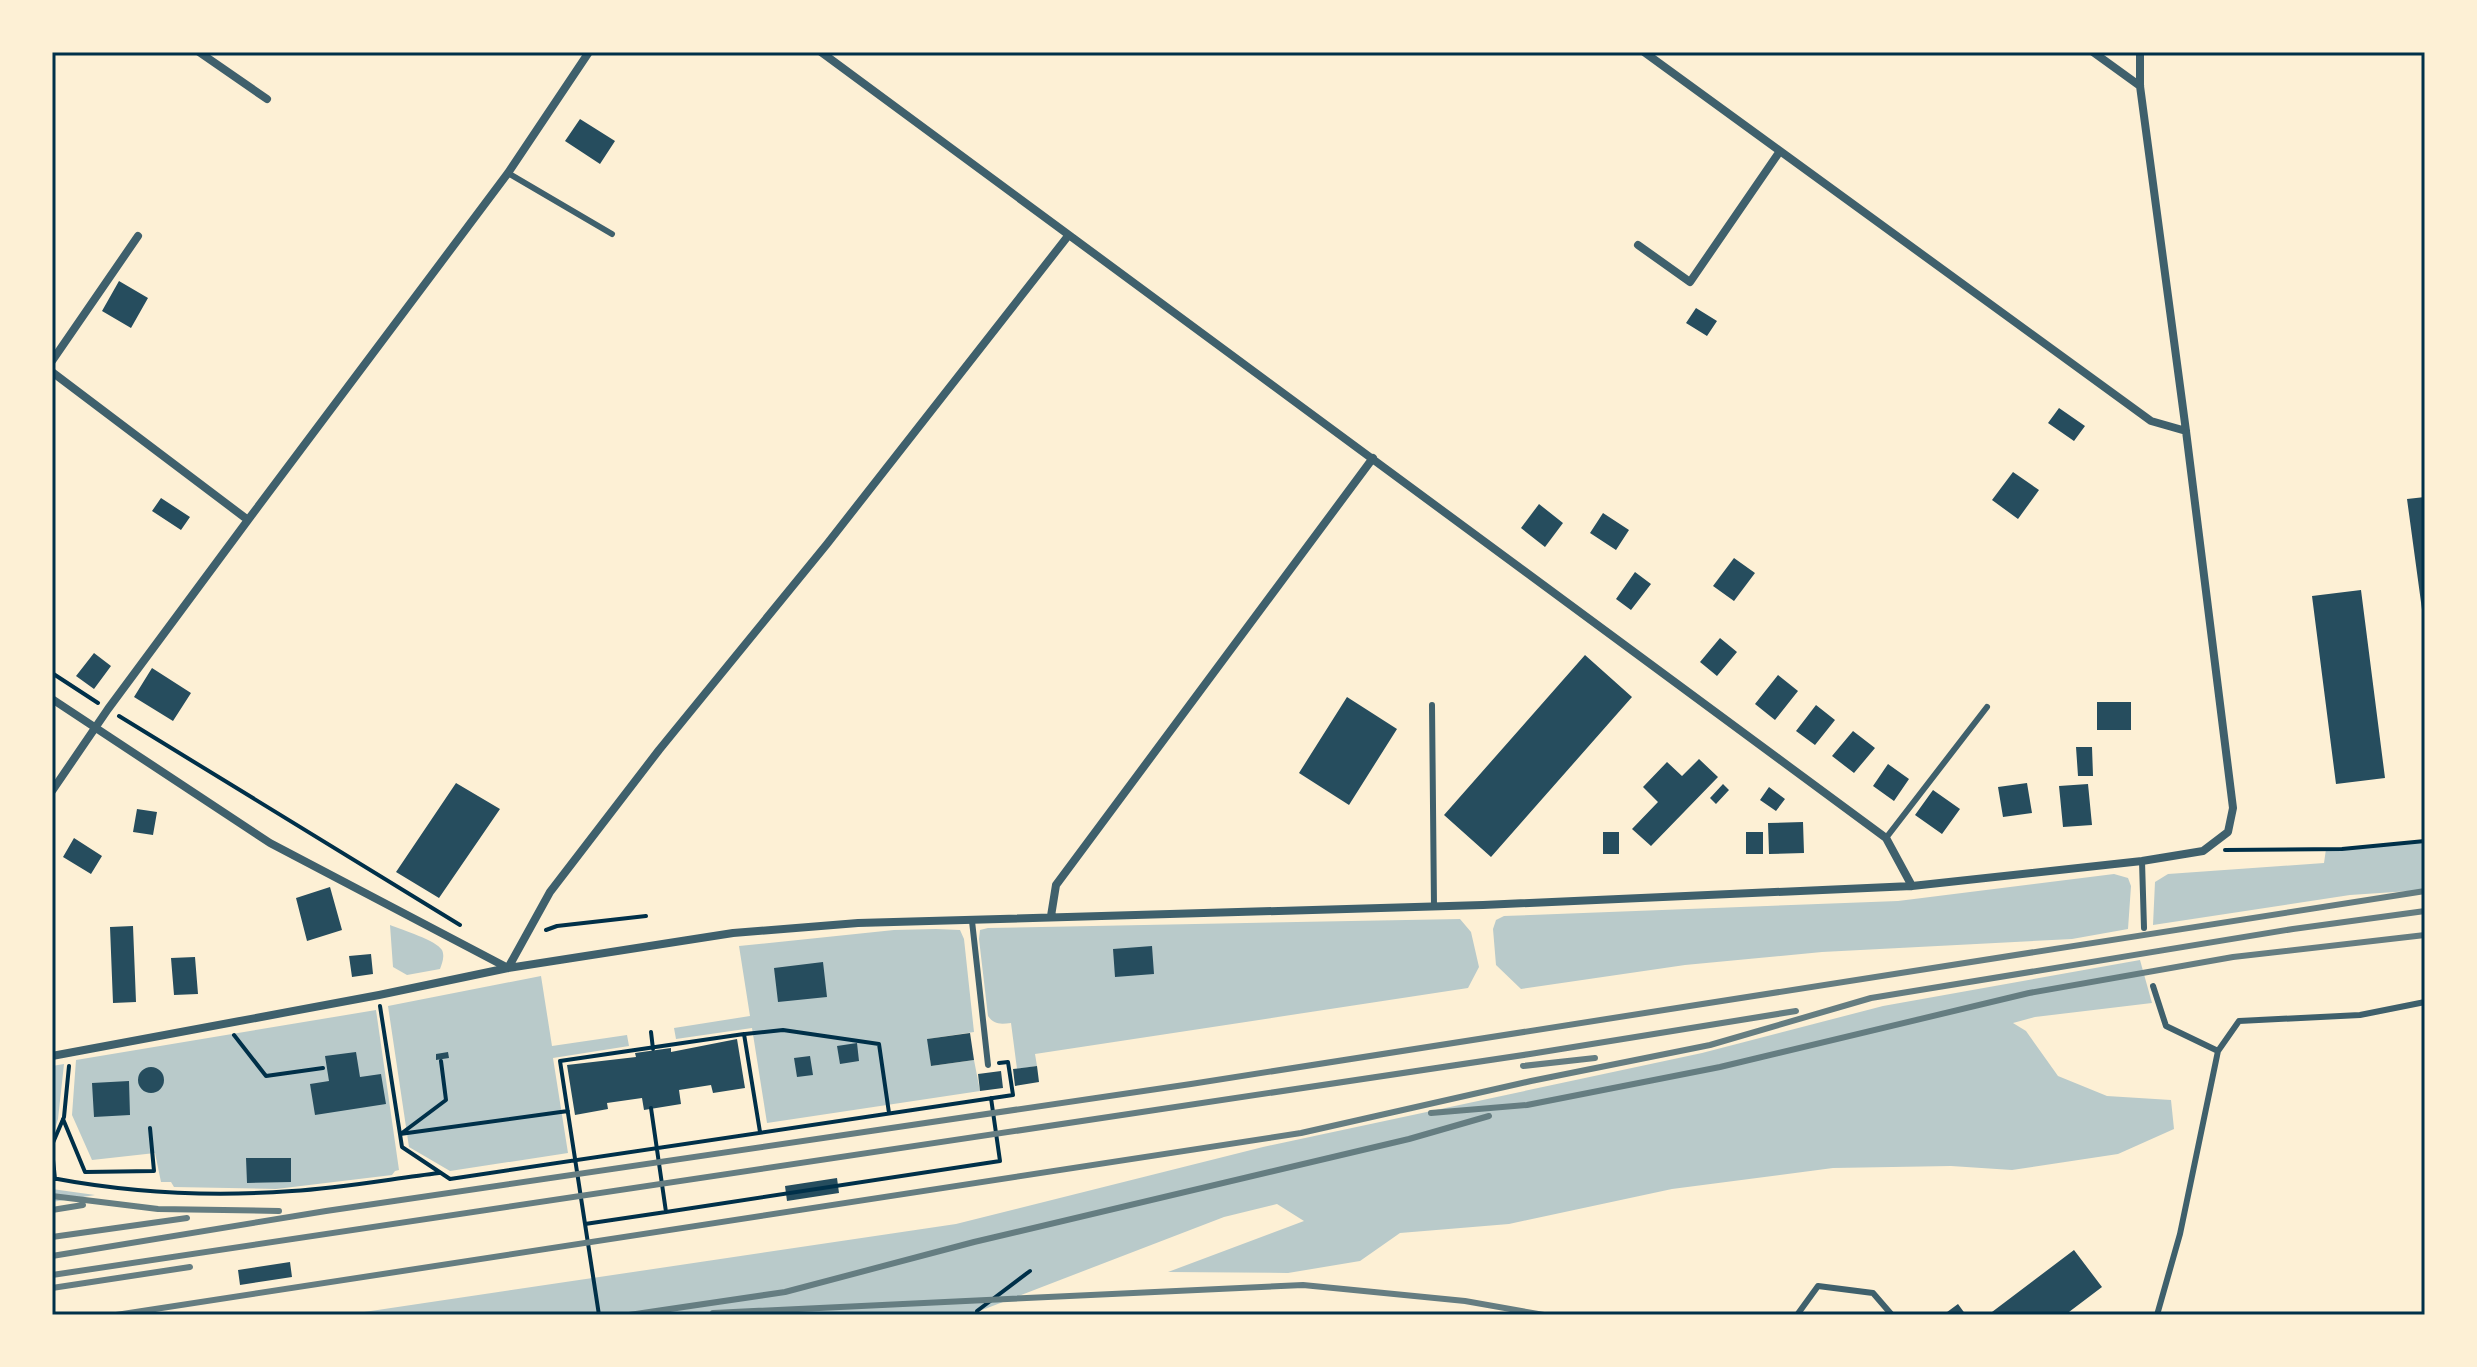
<svg xmlns="http://www.w3.org/2000/svg" width="2477" height="1367" viewBox="0 0 2477 1367" font-family="Commissioner,sans-serif">
	<style>
		.green { fill: #b9caca }
		.building { fill: #264d5e }
		.lines { fill: none; stroke-linecap: round; stroke-linejoin: round }
		.path { stroke: #003049; stroke-width: 4 }
		.service { stroke: #3f606c; stroke-width: 6 }
		.minor { stroke: #3f606c; stroke-width: 8 }
		.rail { stroke: #657d81; stroke-width: 6 }
		.neatline { fill: none; stroke: #003049; stroke-width: 3 }
	</style>
	<rect width="100%" height="100%" fill="#fdf0d5"/>
	<!-- green -->
	<path class="green" d="M2425,840V890L2350,895L2153,925L2155,882L2168,874L2324,863L2326,849Z
		M2114,874L2128,878L2131,886L2128,929L2072,939L1822,952L1685,965L1521,989L1496,965L1493,929L1496,920L1504,916L1898,901Z
		M1460,919L1471,932L1479,967L1468,988L1035,1054L1037,1066L1017,1069L1011,1023C1001,1024 994,1025 988,1016L979,939L980,930L988,928Z
		M390,925C402,930 436,940 442,950C445,957 442,963 440,969L407,975L393,967Z
		M936,929L960,930L964,939L974,1032L928,1039L931,1066L974,1060L980,1091L767,1123L752,1028L676,1039L674,1028L750,1016L739,946L894,930Z
		M2140,960L2152,1003L2035,1017L2013,1023L2026,1031L2058,1076L2107,1096L2171,1100L2174,1129L2118,1154L2012,1170L1951,1166L1833,1168L1672,1189L1509,1224L1400,1233L1360,1261L1288,1273L1168,1272L1304,1221L1277,1204L1224,1217L969,1315H344L956,1224L1263,1147L1702,1053L1883,1006Z
		M541,976L552,1046L627,1035L629,1046L553,1058L568,1153L450,1171L409,1147L388,1006Z
		M376,1010L399,1170L395,1171L392,1175L276,1189L174,1187L171,1182H161L155,1153L92,1160L72,1115L76,1060Z
		M64,1064L58,1119L52,1138V1066Z
		M52,1189L95,1195L52,1202Z"/>
	<!-- building -->
	<path class="building" d="M580,119L615,141L600,164L565,141Z
		M119,281L148,298L131,328L102,311Z
		M1696,308L1717,321L1707,336L1686,323Z
		M2059,408L2085,426L2074,441L2048,423Z
		M2013,472L2039,490L2018,519L1992,500Z
		M2425,497V617H2423L2407,499Z
		M161,498L190,517L181,530L152,511Z
		M1539,504L1563,523L1545,547L1521,528Z
		M1603,513L1629,530L1616,550L1590,533Z
		M1734,558L1755,573L1734,601L1713,586Z
		M1635,572L1651,584L1631,610L1616,599Z
		M2361,590L2385,778L2336,784L2312,596Z
		M1720,638L1737,652L1717,676L1700,662Z
		M94,653L111,666L94,689L76,676Z
		M1585,655L1632,697L1491,857L1444,815Z
		M152,668L191,693L173,721L134,697Z
		M1778,675L1798,691L1775,720L1755,704Z
		M1347,697L1397,729L1349,805L1299,773Z
		M2097,702H2131V730H2097Z
		M1816,705L1835,720L1815,745L1796,731Z
		M1853,731L1875,748L1854,773L1832,756Z
		M2076,747H2092L2093,776H2078Z
		M1699,759L1718,777L1651,846L1632,829L1658,802L1643,787L1667,762L1682,776Z
		M1888,764L1909,779L1894,801L1873,786Z
		M456,783L500,809L439,898L396,872Z
		M2027,783L2032,813L2003,817L1998,787Z
		M1723,784L1729,790L1716,804L1710,798Z
		M2088,784L2092,825L2063,827L2059,786Z
		M1769,787L1785,799L1776,811L1760,800Z
		M1933,790L1960,809L1942,834L1915,815Z
		M137,809L157,812L153,835L133,832Z
		M1803,822L1804,853L1769,854L1768,823Z
		M1603,832H1619V854H1603Z
		M1746,832H1763V854H1746Z
		M74,838L102,856L91,874L63,857Z
		M330,887L342,930L307,941L296,898Z
		M133,926L136,1002L113,1003L110,927Z
		M1152,946L1154,974L1115,977L1113,949Z
		M371,954L373,974L352,977L349,956Z
		M195,957L198,994L174,995L171,958Z
		M823,962L827,997L778,1002L774,968Z
		M970,1033L974,1060L931,1066L927,1039Z
		M737,1039L745,1088L713,1093L711,1085L679,1090L681,1104L644,1110L642,1098L607,1103L608,1109L575,1115L567,1065L636,1057L635,1053L671,1048V1052Z
		M857,1043L859,1061L840,1064L837,1046Z
		M356,1052L360,1077L381,1074L386,1104L315,1115L310,1084L329,1081L325,1056Z
		M448,1052L449,1058L436,1060V1054Z
		M810,1056L813,1075L797,1077L794,1058Z
		M1037,1066L1039,1082L1015,1086L1013,1069Z
		M138 1080a13 13 0 1 1 26 0a13 13 0 1 1-26 0Z
		M1001,1071L1003,1088L980,1091L978,1074Z
		M129,1081L130,1115L94,1117L92,1083Z
		M246,1158H291V1182L247,1183Z
		M837,1178L839,1193L787,1201L785,1186Z
		M2074,1250L2102,1287L2065,1315H1988Z
		M290,1262L292,1277L240,1285L238,1270Z
		M1958,1304L1966,1315H1943Z"/>
	<g class="lines">
		<!-- path -->
		<path class="path" d="M52,673L98,703
			M119,716L460,925
			M2225,850L2342,849L2425,841
			M546,930L557,926L646,916
			M380,1006L402,1147L450,1179L1013,1095L1008,1062L999,1063
			M651,1032L653,1049
			M745,1034L783,1030L879,1044L889,1113
			M234,1035L266,1076L323,1068
			M651,1108L666,1212L1000,1161L991,1098
			M63,1119L85,1172L154,1171L150,1128
			M402,1133L446,1100L441,1061
			M400,1134L568,1111
			M52,1145L64,1117L69,1066
			M52,1150L55,1179
			M52,1178C131,1193 212,1197 292,1191C341,1188 390,1179 439,1173
			M585,1224L666,1212
			M599,1315L560,1061L744,1034L760,1132
			M977,1315V1311L1030,1271"/>
		<!-- service -->
		<path class="service" d="M508,173L612,234
			M1432,705L1434,906
			M1886,838L1987,707
			M2142,861L2144,928
			M972,921L988,1065
			M2153,986L2166,1026L2218,1051L2180,1234L2157,1315
			M2218,1051L2239,1021L2360,1015L2425,1002
			M1797,1315L1818,1286L1873,1293L1892,1315"/>
		<!-- minor -->
		<path class="minor" d="M199,52L267,99
			M821,52L1886,838L1912,886
			M1644,52L2151,421L2186,431
			M2093,52L2140,86
			M1638,245L1690,282L1780,151
			M52,361L138,236
			M52,372L248,520
			M52,699L270,843L508,968L550,892L659,750L827,544L1068,236
			M52,791L108,709L248,520L508,173L589,52
			M1051,916L1056,885L1373,458
			M52,1056L379,995L508,968L733,933L858,923L1483,905L1912,886L2142,861L2203,851L2228,832L2233,808L2186,431L2140,86V52"/>
		<!-- rail -->
		<path class="rail" d="M1523,1066L1595,1058
			M1431,1113L1527,1105L1720,1067L2029,993L2233,957L2425,935
			M52,1196L158,1209L279,1211
			M52,1210L83,1205
			M52,1237L187,1218
			M52,1256L326,1211L1191,1084L2425,891
			M52,1275L1530,1054L1796,1011
			M52,1288L190,1267
			M713,1313L1303,1285L1465,1301L1544,1315
			M116,1315L1301,1133L1531,1081L1710,1045L1871,998L2293,929L2425,911
			M629,1315L785,1292L974,1242L1409,1139L1489,1116"/>
	</g>
	<!-- border -->
	<rect width="2477" height="1367" fill="none" stroke="#fdf0d5" stroke-width="108"/>
	<rect x="54" y="54" width="2369" height="1259" class="neatline"/>
</svg>
